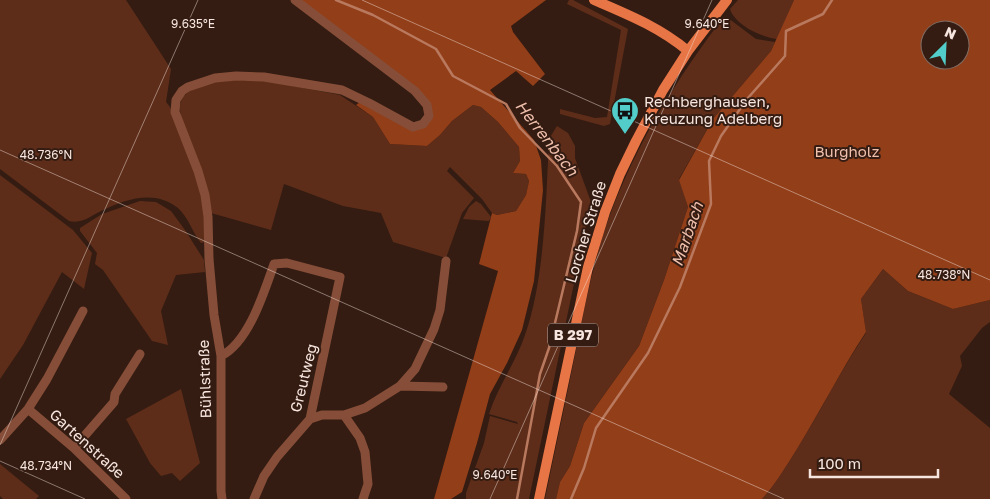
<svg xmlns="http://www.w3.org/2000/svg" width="990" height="499" viewBox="0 0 990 499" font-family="'Golos Text',sans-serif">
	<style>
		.green { fill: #5d2d19 }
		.forest { fill: #923e19; fill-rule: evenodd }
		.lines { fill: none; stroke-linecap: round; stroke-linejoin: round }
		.stream { stroke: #b9795e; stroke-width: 2.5 }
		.minor { stroke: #864e38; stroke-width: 9 }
		.major { stroke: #e87545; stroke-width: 10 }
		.ticks { fill: none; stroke: #f7e6df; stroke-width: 1; stroke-opacity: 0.45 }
		.labels { text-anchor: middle; stroke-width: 4; stroke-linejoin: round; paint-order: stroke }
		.shield { fill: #341c12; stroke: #bca9a2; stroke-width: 1 }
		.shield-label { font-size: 14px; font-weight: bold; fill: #f7e6df }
		.poi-label { font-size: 15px; fill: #f7e6df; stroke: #341c12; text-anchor: start }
		.park-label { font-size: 15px; fill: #f1c1ae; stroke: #341c12 }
		.street-label { font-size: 15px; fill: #f7e6df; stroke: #341c12 }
		.water-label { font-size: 16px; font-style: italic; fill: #f0c0ad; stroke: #341c12 }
		.ticks-label { font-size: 12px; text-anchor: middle; fill: #f7e6df; stroke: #341c12; stroke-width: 4; stroke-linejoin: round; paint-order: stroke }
	</style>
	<rect width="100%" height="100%" fill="#341c12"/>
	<!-- green -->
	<path class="green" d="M0,0H126L171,69L166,102L170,107L196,172L206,216L205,242L201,243C192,232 189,218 178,208C155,189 125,199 101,211C90,216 83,224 69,221L0,169Z
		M569,0H573L628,29L610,124L604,126L560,114V109L595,118L607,117L621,30L567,4Z
		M738,0H794L777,39C761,37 735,25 730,9Z
		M723,18H728L756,39L775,42L771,51L713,119L679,179L688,207L664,280L639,346L584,423L570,466L560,482L556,499H545C555,450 566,400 576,350C585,305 594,258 610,215C637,143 677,78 723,18Z
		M227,80L267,81L340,95L373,117L390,144L427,146L440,135L452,121L473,105L481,107L498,122L519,147L520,161L513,173L526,174L529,181L526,195L516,211L497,215L492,213L482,199L450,167L447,171L474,198L462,213L446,258L393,242L381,213L343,206L284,184L271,230L211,213C209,194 204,175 197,157C192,142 174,114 182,99C188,87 215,81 227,80Z
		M557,126L568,133L575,146V158L591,202L529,499H466V493L484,443L490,416L518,424L517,422L489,414C498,386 516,362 525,335C545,278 546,199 549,139Z
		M0,175L73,230L92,253L84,289L62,272L23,345L0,379Z
		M140,201L156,202L171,211L185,230L204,260L205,272L176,275L161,311L168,345L152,341L103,270L95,264L97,253L80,231V228L102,214Z
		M476,201L481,204L491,217L489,221L463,219L469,207Z
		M883,269L908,291L953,309L990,300V322L982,328L960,356L962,366L949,394L990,428V499H762C776,484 786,466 797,449C821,410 841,370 866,333L861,299Z
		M181,389L200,463L180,481L172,473L161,476L150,463L126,419Z
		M0,464L39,496L36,499H3L0,496Z"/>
	<!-- forest -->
	<path class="forest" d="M301,0H546L511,26L513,32L545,74L533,86L516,71L490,90L534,140L541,160L543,190L534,281L522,330L507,363L490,394L477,443L462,492L451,499H434L498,271L479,264L492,213L497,215L516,211L526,195L529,181L526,174L513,173L520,161L519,147L498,122L481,107L473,105L452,121L440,135L427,146L390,144L373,117L356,105L360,102L405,126L424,125L428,104Z
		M794,0H990V300L953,309L908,291L883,269L861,299L866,332C841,370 821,410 797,449C786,466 776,484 762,499H556L560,482L570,466L584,423L639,346L664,280L688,207L679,180L713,119L771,51ZM930,30H960V60H930Z"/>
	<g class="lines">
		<!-- stream -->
		<path class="stream" d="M336,0L373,15L436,49L453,76L506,104L520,128L557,166L581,202L577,231L549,348L540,374L517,499
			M571,499L584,468L596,428L648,353L680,287L711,204L709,161L721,136L747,99L785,56L786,31L823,14L832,0"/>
		<!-- minor -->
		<path class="minor" d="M221,356C249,342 264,292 274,264L287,263L340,277L310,419L277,457L264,476L254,499
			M400,386L443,387
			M28,409L74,448L126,499
			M344,415L360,438L365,452L368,484L363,499
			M310,419L322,415H344L365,408L400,386L415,369L434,329L440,310L446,261
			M0,440L28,409L47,379L83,311
			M74,448L114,402L115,394L140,354
			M222,499L221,491V356L214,315L209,259L208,217L205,195L198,171L175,112L176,100L182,91L188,87L215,78L236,76L264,77L342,90L369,103L413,127L423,124L429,116L427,105L415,91L295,0"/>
		<!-- major -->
		<path class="major" d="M594,0C629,15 659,27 688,51
			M539,499L588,267L605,212L620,174L636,141L663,90L688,51L727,0"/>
	</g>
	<!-- ticks -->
	<path class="ticks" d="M362,0L990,280M0,150L784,499M0,445L198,0M0,461L85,499M490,499L712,0"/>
	<!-- icons -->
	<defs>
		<symbol id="bus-pin" viewBox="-11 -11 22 30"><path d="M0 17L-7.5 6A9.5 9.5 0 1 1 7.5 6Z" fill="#53cdca" stroke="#341c12"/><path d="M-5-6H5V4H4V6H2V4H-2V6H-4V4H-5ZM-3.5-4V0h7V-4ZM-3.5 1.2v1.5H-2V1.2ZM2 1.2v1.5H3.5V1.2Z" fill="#111"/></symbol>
	</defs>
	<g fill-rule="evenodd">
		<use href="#bus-pin" x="609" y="95" width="32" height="43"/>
	</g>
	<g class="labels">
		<!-- shield labels -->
		<rect class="shield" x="548" y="323.5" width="50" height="23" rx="4"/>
		<g class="shield-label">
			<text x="573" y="340">B 297</text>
		</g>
		<!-- poi labels -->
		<g class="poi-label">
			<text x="644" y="107">Rechberghausen,<tspan x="644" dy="17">Kreuzung Adelberg</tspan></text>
		</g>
		<!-- park labels -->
		<g class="park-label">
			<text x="847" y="157">Burgholz</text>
		</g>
		<!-- street labels -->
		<g class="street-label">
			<text transform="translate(586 232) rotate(-73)" y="5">Lorcher Straße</text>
			<text transform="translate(304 378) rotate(-76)" y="5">Greutweg</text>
			<text transform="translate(205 379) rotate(-92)" y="5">Bühlstraße</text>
			<text transform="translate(87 444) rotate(42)" y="5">Gartenstraße</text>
		</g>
		<!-- water labels -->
		<g class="water-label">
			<text transform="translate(547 138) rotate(52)" y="6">Herrenbach</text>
			<text transform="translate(687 234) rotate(-71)" y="6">Marbach</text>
		</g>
	</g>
	<g class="ticks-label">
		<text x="707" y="28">9.640°E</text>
		<text x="193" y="28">9.635°E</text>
		<text x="46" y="159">48.736°N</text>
		<text x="944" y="279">48.738°N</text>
		<text x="46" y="470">48.734°N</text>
		<text x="495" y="479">9.640°E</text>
	</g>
	<!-- north arrow -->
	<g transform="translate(945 45) rotate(24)"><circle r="24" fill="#341c12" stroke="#826d64"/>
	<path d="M0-4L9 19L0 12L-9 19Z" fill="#53cdca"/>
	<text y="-8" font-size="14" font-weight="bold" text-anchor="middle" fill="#f7e6df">N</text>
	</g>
	<!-- scale -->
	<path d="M810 469v8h128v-8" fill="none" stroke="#f7e6df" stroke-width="2.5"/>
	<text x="818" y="469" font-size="15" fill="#f7e6df" stroke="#341c12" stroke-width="4" paint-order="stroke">100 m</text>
</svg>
